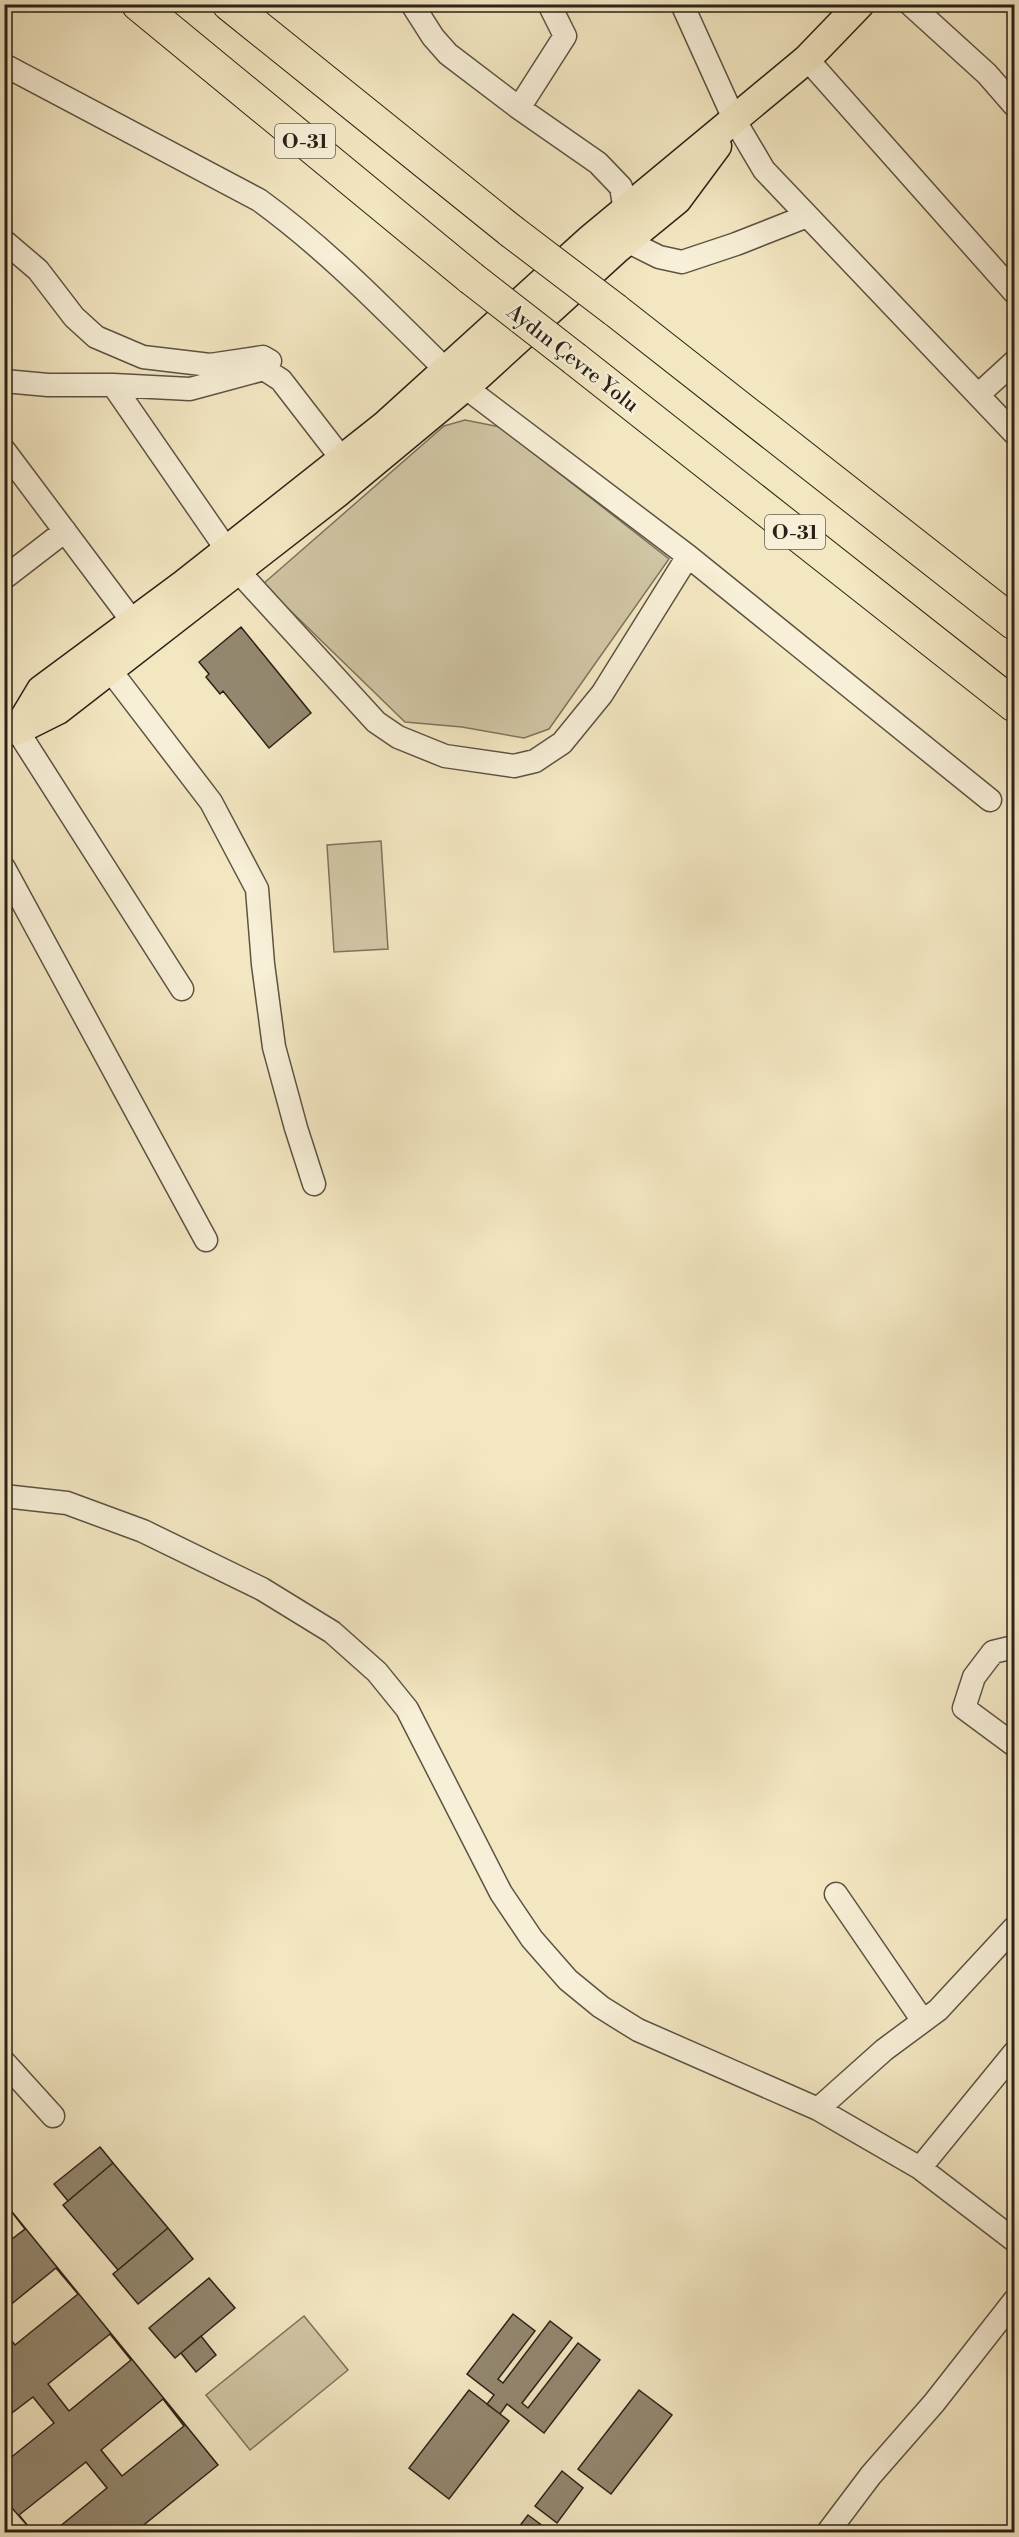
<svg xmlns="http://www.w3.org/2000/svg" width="1019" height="2537" viewBox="0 0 1019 2537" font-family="'Libre Bodoni',serif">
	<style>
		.green { fill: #d1c6a5; stroke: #7e745e; stroke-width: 1.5 }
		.building { fill: #938870; stroke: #2a2218; stroke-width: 1.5; fill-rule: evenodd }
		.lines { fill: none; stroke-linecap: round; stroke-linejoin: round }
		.minor-casing { stroke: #5c5342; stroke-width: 25 }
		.major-casing { stroke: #2a2218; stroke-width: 31 }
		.highway-casing { stroke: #2a2218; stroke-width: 35 }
		.minor { stroke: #f7efd7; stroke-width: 22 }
		.major { stroke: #f3e7c2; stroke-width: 28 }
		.highway { stroke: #f3e7c2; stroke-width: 33 }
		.highway-bridge-casing { stroke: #2a2218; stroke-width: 35; stroke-linecap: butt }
		.highway-bridge { stroke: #f3e7c2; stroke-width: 33 }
		.labels { text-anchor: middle; stroke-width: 5; stroke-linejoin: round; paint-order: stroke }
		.shield { fill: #f7efd7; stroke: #686051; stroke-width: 1.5 }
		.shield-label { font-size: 20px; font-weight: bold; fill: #2a2218 }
		.street-label { font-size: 21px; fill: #2a2218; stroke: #f7efd7 }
	</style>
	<rect width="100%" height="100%" fill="#f3e7c2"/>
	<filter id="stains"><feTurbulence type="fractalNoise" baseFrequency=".00333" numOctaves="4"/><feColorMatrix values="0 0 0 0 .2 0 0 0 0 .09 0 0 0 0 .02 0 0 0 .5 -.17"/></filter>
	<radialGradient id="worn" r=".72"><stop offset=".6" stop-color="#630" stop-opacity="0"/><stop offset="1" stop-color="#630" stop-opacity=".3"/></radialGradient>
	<!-- green -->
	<path class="green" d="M465,420L500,427L669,559L549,729L524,738L462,727L405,722L263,584L444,426Z
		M381,841L388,949L334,952L327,845Z
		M304,2316L348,2370L250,2450L206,2395Z"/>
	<!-- building -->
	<path class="building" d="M241,627L311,713L269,748L223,691L220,694L206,677L209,674L199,662Z
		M100,2147L113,2163L68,2201L54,2184Z
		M113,2163L168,2228L118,2270L63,2205Z
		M4,2202L218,2465L135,2532H53L107,2488L86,2462L19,2515L33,2532L4,2499V2463L54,2423L33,2397L4,2419V2331L15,2345L78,2294L56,2268L4,2310V2245L25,2229ZM110,2334L131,2360L69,2411L48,2384ZM163,2399L184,2426L122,2476L101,2450Z
		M168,2228L193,2259L138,2304L113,2274Z
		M209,2278L235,2308L175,2358L149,2328Z
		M513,2314L535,2331L498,2379L503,2383L550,2321L572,2338L522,2403L528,2408L578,2343L600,2360L544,2433L507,2404L500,2414L487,2404L494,2395L467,2374Z
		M201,2336L216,2355L196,2372L181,2353Z
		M469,2390L509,2421L449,2499L409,2468Z
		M639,2390L672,2415L611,2494L578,2469Z
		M562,2471L583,2488L557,2523L535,2506Z
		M528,2515L551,2532H515Z"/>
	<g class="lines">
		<defs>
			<path id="minor" d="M412,4L433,37L448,54L519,108L598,163L621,187L625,210
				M682,4L735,121L764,170L1014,433
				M910,4L987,74L1014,105
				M807,59L1014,292
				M4,65L259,200C328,250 386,311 446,370
				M519,108L565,36L549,4
				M4,241L38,270L74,317L96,337L143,357L210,365L263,357L270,361
				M627,241L659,257L682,262L736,244L807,216
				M4,381L48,385H113L190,389L264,369L281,380L342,459
				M113,385L227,550
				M465,387L688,556L990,800
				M978,395L1014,362
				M4,450L133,622
				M238,571L376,722L398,737L445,756L514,766L535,761L562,743L602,694L688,556
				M4,578L65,531
				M110,670L211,802L257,889L263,964L274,1047L296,1128L314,1184
				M17,730L182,989
				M4,868L206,1240
				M4,1496L67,1503L143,1531L262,1589L332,1632L377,1672L407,1709L501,1893L532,1939L568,1980L601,2007L638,2030L818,2109L920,2168L1014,2240
				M1014,1647L993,1652L974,1677L964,1708L1014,1745
				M836,1894L923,2021
				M4,2062L53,2116
				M818,2109L884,2050L938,2010L1014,1928
				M920,2168L1014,2053
				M828,2532L871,2475L934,2403L1014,2301"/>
			<path id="major" d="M17,730L41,690L184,584L384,426L589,240L807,59L860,4
				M16,731L58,710L336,494L478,376L617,249L677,200L717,146"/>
			<path id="highway" d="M138,4L471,278
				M229,4L511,231
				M615,310L1014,623
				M575,359L1014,705"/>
		</defs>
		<!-- minor casing -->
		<use href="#minor" class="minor-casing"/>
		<!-- major casing -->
		<use href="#major" class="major-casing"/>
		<!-- highway casing -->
		<use href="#highway" class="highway-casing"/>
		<!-- minor -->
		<use href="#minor" class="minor"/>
		<!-- major -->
		<use href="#major" class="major"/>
		<!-- highway -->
		<use href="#highway" class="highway"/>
		<defs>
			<path id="highway-bridge" d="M511,231L615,310
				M471,278L575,359"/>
		</defs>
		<!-- highway-bridge casing -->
		<use href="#highway-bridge" class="highway-bridge-casing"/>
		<!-- highway-bridge -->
		<use href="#highway-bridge" class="highway-bridge"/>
	</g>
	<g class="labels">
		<!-- shield labels -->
		<g class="shield">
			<rect x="275" y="124" width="60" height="34" rx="4.5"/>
			<rect x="765" y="515" width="60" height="34" rx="4.5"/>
		</g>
		<g class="shield-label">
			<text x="305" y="148">O-31</text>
			<text x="795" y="539">O-31</text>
		</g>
		<!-- street labels -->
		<g class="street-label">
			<text transform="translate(573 358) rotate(38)" y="7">Aydın Çevre Yolu</text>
		</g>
	</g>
	<!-- margin -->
	<rect width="1019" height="2537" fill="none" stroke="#f3e7c2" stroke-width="24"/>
	<rect x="6" y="6" width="1007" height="2525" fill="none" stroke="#2a2218" stroke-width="3"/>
	<rect x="12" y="12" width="995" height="2513" fill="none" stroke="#2a2218" stroke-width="1.5"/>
	<rect width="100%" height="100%" filter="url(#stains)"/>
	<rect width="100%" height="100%" fill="url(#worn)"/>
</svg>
